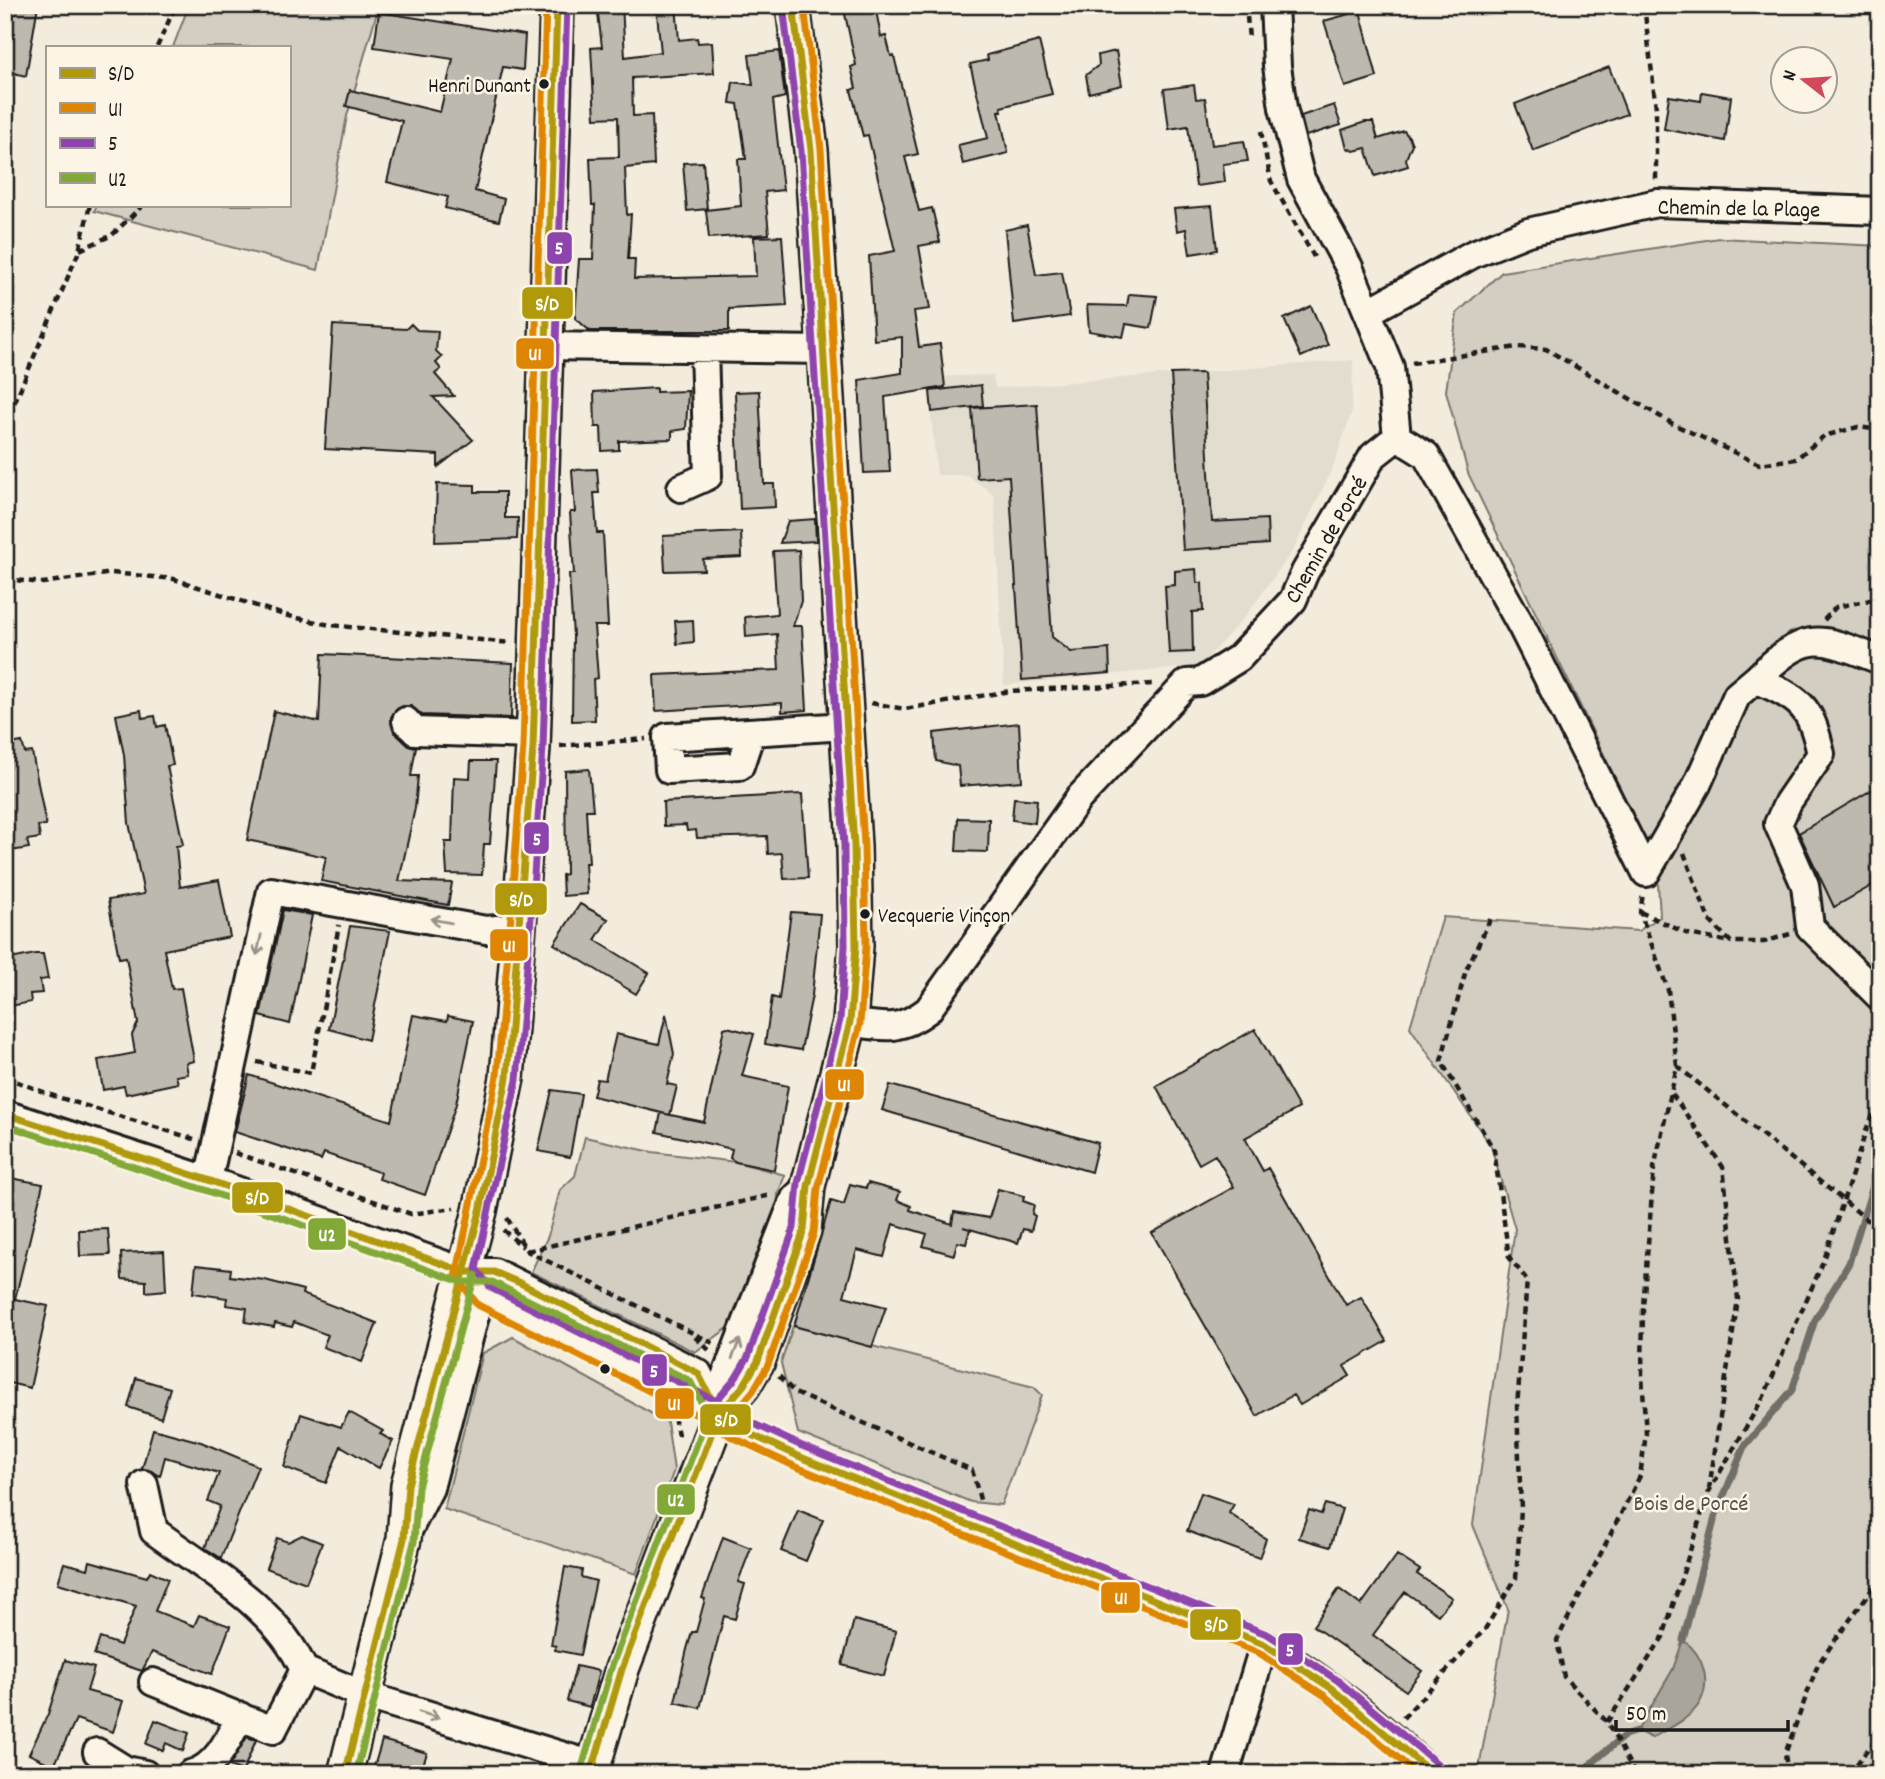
<svg xmlns="http://www.w3.org/2000/svg" width="1885" height="1779" viewBox="0 0 1885 1779" font-family="Dekko,sans-serif">
	<style>
		.built { fill: #e3ddcf }
		.green { fill: #d3cec1; stroke: #78756e; stroke-width: 2 }
		.water { fill: #aaa59b; stroke: #716e68; stroke-width: 2 }
		.lines { fill: none; stroke-linecap: round; stroke-linejoin: round }
		.stream { stroke: #716e68; stroke-width: 7 }
		.building { fill: #beb9ae; stroke: #1c1c1c; stroke-width: 2 }
		.minor-casing { stroke: #1c1c1c; stroke-width: 32 }
		.major-casing { stroke: #1c1c1c; stroke-width: 38 }
		.path { stroke: #1c1c1c; stroke-width: 4.5; stroke-dasharray: 7 5; stroke-linecap: butt }
		.minor { stroke: #fcf5e5; stroke-width: 26 }
		.major { stroke: #fcf5e5; stroke-width: 33 }
		.bus-1-casing { stroke: #fcf5e5; stroke-width: 12 }
		.bus-2-casing { stroke: #fcf5e5; stroke-width: 12 }
		.bus-3-casing { stroke: #fcf5e5; stroke-width: 12 }
		.bus-4-casing { stroke: #fcf5e5; stroke-width: 12 }
		.bus-1 { stroke: #b0990a; stroke-width: 7 }
		.bus-2 { stroke: #de8603; stroke-width: 7 }
		.bus-3 { stroke: #8e44ad; stroke-width: 7 }
		.bus-4 { stroke: #82a938; stroke-width: 7 }
		.oneway { stroke: #97938b }
		.bus-dot { fill: #1c1c1c; stroke: #fcf5e5; stroke-width: 2.5 }
		.labels { text-anchor: middle; stroke-width: 5; stroke-linejoin: round; paint-order: stroke }
		.bus-label { font-size: 21px; fill: #1c1c1c; stroke: #fcf5e5; text-anchor: end }
		.street-label { font-size: 23px; fill: #1c1c1c; stroke: #fcf5e5 }
		.park-label { font-size: 23px; fill: #53514e; stroke: #fcf5e5 }
		.line-badge { stroke: #fcf5e5; stroke-width: 2.5 }
		.badge-label { font-size: 19px; text-anchor: middle; font-weight: bold; fill: #fff }
	</style>
	<rect width="100%" height="100%" fill="#f3ecdd"/>
	<filter id="ink" filterUnits="userSpaceOnUse"><feTurbulence type="fractalNoise" baseFrequency=".0143" numOctaves="2"/><feDisplacementMap in="SourceGraphic" scale="14" xChannelSelector="R" yChannelSelector="G"/><feConvolveMatrix kernelMatrix="1 2 1 2 8 2 1 2 1" color-interpolation-filters="sRGB"/></filter>
	<g filter="url(#ink)">
		<!-- built -->
		<path class="built" d="M1353,360L1352,411L1333,467L1294,549L1247,614L1200,666L1004,685L994,495L967,475H937L927,377L993,375L995,388Z"/>
		<!-- green -->
		<path class="green" d="M189,5H379L347,116L318,270L94,211L97,205H289V47H173Z
			M1719,238L1880,246V1774H1478L1508,1609L1473,1525L1515,1229L1491,1146L1410,1027L1443,917L1638,931L1660,917L1658,883L1647,844L1468,473L1446,391L1457,313L1502,272Z
			M585,1137L652,1152L736,1162L785,1175L778,1194L777,1213L732,1325L695,1352L531,1272L548,1236L560,1190L575,1176Z
			M793,1326L1034,1387L1042,1395L1001,1505L971,1502L798,1433L781,1363Z
			M513,1337L667,1422L674,1470L636,1574L444,1509L483,1353Z"/>
		<!-- water -->
		<path class="water" d="M1683,1640C1704,1655 1713,1684 1697,1707C1686,1721 1667,1729 1652,1738L1637,1731L1673,1669Z"/>
		<g class="lines">
			<!-- stream -->
			<path class="stream" d="M1683,1640L1715,1517L1744,1447L1792,1390L1815,1320L1849,1263L1880,1163
				M1579,1774L1625,1735L1637,1731"/>
		</g>
		<!-- building -->
		<path class="building" d="M5,5H38L26,76L5,71Z
			M597,5H622L625,57L661,52L656,5H676L679,40L697,38L698,43L712,42L714,73L632,78L633,116L652,115L654,165L625,168L627,215L631,214L628,259H635L634,279L756,276L754,237L782,236L787,306L729,309V331H590L575,318L579,259H593L595,205H592L590,158L619,157L618,117L595,118L591,48L602,47Z
			M843,5H875L881,37L886,36L891,56H894L918,154L905,157L919,211L932,208L940,242L919,246L930,309L914,311L919,347L940,344L945,387L885,397L890,472L864,473L859,380L902,373V337L874,340L869,256L895,251L868,135L863,136L851,90L856,88L851,67L856,65Z
			M1360,11L1377,77L1345,87L1324,21Z
			M379,12L525,35L523,70L503,67L475,191L504,199L499,221L445,208L448,197L387,182L402,121L346,106L350,90L440,112L453,59L374,47Z
			M1039,41L1052,94L1001,107L1002,111H999L1008,153L963,164L958,145L988,138L970,64L988,60L987,55Z
			M779,51L785,97L773,100L783,190L765,192L769,234L709,238L706,210L741,206L738,159H746L738,104L730,103L733,82L753,85L749,55Z
			M1116,51L1122,85L1089,93L1086,75L1099,65L1098,55Z
			M1609,67L1627,114L1533,151L1515,104Z
			M1194,85L1196,99L1205,98L1212,145L1244,141L1248,161L1223,164L1225,182L1196,186L1188,126L1169,129L1164,89Z
			M1702,92L1731,97L1725,141L1664,129L1669,96L1701,101Z
			M1334,105L1341,125L1306,136L1301,116Z
			M1365,122H1373L1378,139L1404,131L1409,137L1412,144L1406,159L1408,166L1375,176L1366,148L1354,151L1347,148L1342,130Z
			M703,162L707,209L687,211L683,163Z
			M1212,206L1217,250L1190,254L1186,229L1177,231L1174,209Z
			M1027,225L1036,275L1062,272L1070,316L1014,324L1005,230Z
			M1129,294L1157,296L1151,328L1126,324L1123,337L1089,331L1087,305L1127,306Z
			M1311,306L1328,345L1301,357L1284,319Z
			M411,324L417,330L438,331L436,351L442,357L436,363L441,369L435,374L454,396L433,397L473,440L438,467V455L325,449L333,325L406,329Z
			M1203,373L1212,522L1267,519L1268,544L1183,550L1171,374Z
			M981,385L983,406L932,412L930,391Z
			M656,388V392L688,391L686,429L672,431V439L619,441V450L602,451L601,427H595L594,392Z
			M759,391L764,484H774L775,507L740,509L735,392Z
			M1037,404L1052,637L1071,652L1109,649L1110,673L1022,680L1009,476L977,478L972,408Z
			M597,469L599,493H594L597,533H603L608,626H594L598,678L593,679L595,720L572,721L573,636L569,574H574L570,512H575L572,470Z
			M437,484L475,485V492H505V518H518L517,539L435,542Z
			M815,519L816,541L780,543L788,521Z
			M741,532L742,557L703,559L704,570L665,571L663,536Z
			M799,550L801,601L793,626H802L807,710L782,712V703L656,711L654,675L779,670L777,634L746,637L745,617L777,614L773,551Z
			M1196,569L1197,582L1202,583L1203,611L1192,612L1193,652L1169,653L1165,586L1175,585V571Z
			M693,620L694,642L677,644L675,621Z
			M322,654L513,663L511,718L422,715L411,706H403L391,717L394,732L408,745L416,747L411,776H418L415,808L399,881L452,883L448,905L321,881L326,857L247,840L274,711L319,722Z
			M141,710L142,718L155,716L157,727L165,725L173,765L167,766L183,845L176,846L180,887L219,880L230,937L164,950L172,989L181,988L194,1061L186,1063L188,1074L176,1076L178,1083L126,1094L124,1086L103,1090L98,1060L135,1053L132,1035L138,1023L126,957L119,958L108,900L144,894L129,823L124,755L116,715Z
			M1019,723L1022,781L960,786L958,766L936,761L934,733Z
			M22,742L25,753L32,752L46,825L38,826L40,838L27,840L29,848L5,852V745Z
			M471,761H496L490,844H484L482,875L447,874L445,842H452L454,777L470,778Z
			M589,769L593,810H586L589,863H585L587,894L563,896L562,875L566,874L565,771Z
			M1880,785V881L1834,907L1799,833Z
			M802,794L808,878L784,879L782,853L768,854L767,836L697,838L696,830L687,831L686,825L664,826L663,802Z
			M1014,798L1037,800L1035,823L1012,820Z
			M958,818L989,819L988,852L956,851Z
			M580,904L608,919L595,940L649,973L636,994L554,944Z
			M283,910L312,915L290,1024L260,1016Z
			M791,912L820,914L812,995L801,1050L765,1044L772,997L779,999Z
			M350,926L390,931L368,1040L329,1029Z
			M35,954H43L48,979L40,980L42,993L30,994L31,1002L5,1007L6,960Z
			M666,1014L674,1054L667,1084L677,1086L670,1115L593,1096L597,1079L605,1080L616,1034L659,1044Z
			M413,1015L447,1021L448,1016L473,1021L456,1104L425,1195L379,1179L381,1173L324,1153L321,1160L235,1132L249,1075L391,1121Z
			M727,1027L754,1034L742,1076L788,1086L774,1170L736,1162L730,1158L732,1149L657,1132L661,1113L704,1122L724,1028Z
			M1255,1029L1299,1108L1245,1138L1263,1171L1268,1168L1346,1305L1361,1297L1387,1341L1344,1366L1350,1376L1300,1405L1293,1395L1257,1416L1152,1233L1234,1187L1215,1155L1199,1164L1156,1086Z
			M890,1085L1098,1143L1091,1172L882,1110Z
			M552,1090L581,1094L570,1157L538,1151Z
			M5,1177L43,1184L15,1299L48,1306L30,1388L5,1382Z
			M868,1183L900,1192L897,1200L911,1206L910,1210L952,1224L954,1212L989,1218L998,1189L1024,1196L1023,1201L1034,1205L1032,1214L1035,1216L1031,1231L1023,1229L1018,1243L963,1227L970,1229L966,1244L957,1242L954,1255L923,1246L927,1234L893,1224L884,1257L857,1250L844,1296L886,1307L872,1347L794,1326L831,1201L844,1205L850,1184L866,1188Z
			M108,1229L110,1255L80,1256L79,1230Z
			M164,1251L166,1290L146,1292V1281L122,1279L121,1253Z
			M196,1265L231,1269L230,1276L265,1280L303,1290L302,1294L377,1323L362,1362L323,1347L328,1335L294,1322L292,1327L275,1323L274,1327L245,1322L247,1308L226,1305L227,1298L193,1293Z
			M136,1378L170,1388L161,1418L128,1407Z
			M349,1412L383,1431L380,1434L393,1441L379,1468L341,1446L326,1483L284,1467L301,1414L341,1427Z
			M153,1429L201,1442L258,1466L221,1558L205,1548L220,1506L208,1501L219,1473L165,1457L160,1476L142,1469Z
			M1201,1493L1234,1504L1229,1513L1266,1539L1259,1558L1187,1531Z
			M1325,1504L1342,1509L1330,1547L1299,1538L1309,1510L1321,1514Z
			M798,1510L823,1520L806,1561L781,1551Z
			M302,1535L322,1543L306,1583L266,1568L277,1538L288,1542Z
			M723,1537L751,1548L738,1582L745,1584L735,1619L724,1616L700,1708L675,1702L687,1649L692,1632H696L705,1599L702,1598Z
			M1397,1555L1420,1570L1417,1574L1452,1598L1438,1615L1405,1592L1373,1635L1422,1671L1406,1691L1313,1626L1339,1589L1361,1605Z
			M90,1561L147,1577L150,1571L168,1579L155,1611L194,1626L199,1615L230,1626L212,1674L152,1652L142,1671L94,1655L100,1638L120,1645L136,1606L58,1583L64,1563L88,1569Z
			M565,1567L582,1570L581,1577L596,1581L580,1655L555,1650L556,1646L551,1645Z
			M854,1620L896,1631L884,1676L842,1665Z
			M65,1660L94,1668L87,1691L123,1701L113,1732L76,1719L54,1766L29,1754L48,1714Z
			M576,1666L599,1671L590,1707L567,1701Z
			M155,1720L189,1733L183,1751L166,1743L163,1751L146,1744Z
			M247,1737L256,1740L243,1771L229,1766Z
			M382,1740L427,1753L420,1774H372Z"/>
		<g class="lines">
			<defs>
				<path id="minor" d="M1274,5L1277,66L1283,108L1301,179L1349,267L1390,367L1397,437
					M1368,312L1473,254L1528,232L1657,203L1880,211
					M544,346L825,350
					M1397,437L1426,455L1522,627L1646,873
					M681,488L708,476L704,350
					M1756,679C1808,629 1816,636 1880,660
					M406,721L415,731L533,735
					M751,733L740,766L669,770L667,737L847,726
					M1646,873L1697,785L1737,695L1756,679C1801,700 1810,704 1821,754L1788,802L1778,824L1805,885L1810,927L1880,997
					M850,1022C884,1027 899,1032 928,1010L1079,798L1187,683L1200,682L1239,658L1293,600L1305,572L1373,456L1397,437
					M5,1114L208,1180L465,1272H494L698,1373L719,1414
					M208,1180L271,891L486,930L508,928
					M465,1272L484,1296L719,1414L735,1427L798,1456L1264,1644C1327,1679 1379,1726 1433,1774
					M719,1414L723,1383L788,1215L795,1198L808,1186
					M144,1484L154,1531C208,1571 276,1606 304,1670L364,1695L593,1765
					M407,1533L430,1488L477,1308L468,1280
					M153,1682L273,1730L304,1670
					M97,1752L126,1770L145,1774
					M190,1774C216,1768 229,1739 240,1716
					M1225,1774L1264,1644"/>
				<path id="major" d="M345,1774L404,1539L408,1485L480,1211L507,1078L533,748L557,5
					M591,1774L622,1669L719,1414L744,1385L758,1361L804,1230L808,1186L850,1022L856,946L854,846L822,315L811,150L793,5"/>
			</defs>
			<!-- minor casing -->
			<use href="#minor" class="minor-casing"/>
			<!-- major casing -->
			<use href="#major" class="major-casing"/>
			<!-- path -->
			<path class="path" d="M1246,5L1249,39
				M1644,5L1656,108V181
				M157,47L176,5
				M1261,131L1271,181L1314,257
				M80,250L112,235L143,205
				M1412,363L1517,347L1546,349L1673,424L1759,464L1796,459L1824,436L1858,427L1880,430
				M5,425L79,251L90,205
				M5,579L43,583L112,573L174,579L284,615L330,625L511,643
				M1824,620L1836,607L1880,598
				M871,703L905,709L1010,691L1154,684
				M560,746L646,739
				M1684,853L1709,920L1731,942H1764L1790,934
				M1640,912L1688,934L1730,942
				M257,1062L311,1073L339,925
				M1677,1066L1880,1230
				M5,1077L54,1096L194,1139
				M1672,1094L1723,1167L1738,1299L1709,1489
				M235,1153L411,1214L454,1208
				M507,1218L527,1251L713,1343
				M503,1230L523,1247
				M527,1251L771,1195
				M695,1337L709,1350
				M779,1376L795,1393L972,1470L981,1503
				M674,1417L679,1439
				M1403,1718L1485,1629L1516,1578L1521,1509L1517,1407L1527,1280L1509,1257L1494,1150L1441,1061L1466,970L1491,918
				M1607,1722L1663,1637L1708,1493L1764,1396L1824,1260L1868,1125L1880,1103
				M1635,1774L1607,1722L1564,1677L1557,1640L1640,1476L1646,1434L1642,1375L1643,1307L1654,1168L1677,1066L1668,990L1640,912L1643,894
				M1788,1774L1785,1754L1818,1664L1880,1578
				M1849,1774L1880,1734"/>
			<!-- minor -->
			<use href="#minor" class="minor"/>
			<!-- major -->
			<use href="#major" class="major"/>
			<defs>
				<path id="bus-1" d="M5,1114L208,1180L465,1272H494L520,1283L698,1373L719,1414L735,1427L798,1456L1264,1644L1331,1688L1433,1774
					M345,1774L404,1539L408,1485L480,1211L507,1078L533,748L557,5
					M591,1774L622,1669L719,1414L744,1385L758,1361L804,1230L808,1186L850,1022L856,946L854,846L811,150L793,5"/>
				<path id="bus-2" d="M546,5L523,747L510,929L497,1076L456,1277L478,1305L713,1423L730,1436L794,1466L1259,1653L1325,1696L1417,1774
					M727,1421L753,1391L768,1365L814,1233L818,1188L860,1024L866,946L864,845L821,149L804,5"/>
				<path id="bus-3" d="M567,5L543,748L530,931L517,1080L476,1269L491,1288L724,1405L741,1418L802,1446L1269,1635L1337,1680L1440,1766
					M711,1407L735,1379L748,1357L794,1228L798,1183L840,1020L845,946L844,846L801,151L783,6"/>
				<path id="bus-4" d="M5,1125L205,1190L461,1282H492L690,1381L708,1415L612,1665L581,1771
					M356,1774L414,1542L418,1487L475,1275"/>
			</defs>
			<!-- bus-1 casing -->
			<use href="#bus-1" class="bus-1-casing"/>
			<!-- bus-2 casing -->
			<use href="#bus-2" class="bus-2-casing"/>
			<!-- bus-3 casing -->
			<use href="#bus-3" class="bus-3-casing"/>
			<!-- bus-4 casing -->
			<use href="#bus-4" class="bus-4-casing"/>
			<!-- bus-1 -->
			<use href="#bus-1" class="bus-1"/>
			<!-- bus-2 -->
			<use href="#bus-2" class="bus-2"/>
			<!-- bus-3 -->
			<use href="#bus-3" class="bus-3"/>
			<!-- bus-4 -->
			<use href="#bus-4" class="bus-4"/>
		</g>
		<!-- one-way arrows -->
		<defs><path id="oneway-shaft" d="M-6 0H5M1.5-3L5.5 0L1.5 3" fill="none" stroke-width="1.6" stroke-linecap="round" stroke-linejoin="round" transform="scale(1.75)"/></defs>
		<g class="oneway">
			<use href="#oneway-shaft" transform="translate(441 921) rotate(-170)"/>
			<use href="#oneway-shaft" transform="translate(259 945) rotate(102)"/>
			<use href="#oneway-shaft" transform="translate(736 1349) rotate(-68)"/>
			<use href="#oneway-shaft" transform="translate(429 1715) rotate(17)"/>
		</g>
	</g>
	<!-- markers -->
	<g class="bus-dot">
		<circle cx="544" cy="84" r="6"/>
		<circle cx="865" cy="914" r="6"/>
		<circle cx="605" cy="1369" r="6"/>
	</g>
	<g class="labels">
		<!-- bus labels -->
		<g class="bus-label">
			<text x="531" y="92">Henri Dunant</text>
			<text x="878" y="922" text-anchor="start">Vecquerie Vinçon</text>
		</g>
		<!-- street labels -->
		<g class="street-label">
			<text transform="translate(1739 207) rotate(1)" y="8">Chemin de la Plage</text>
			<text transform="translate(1325 539) rotate(-60)" y="8">Chemin de Porcé</text>
		</g>
		<!-- park labels -->
		<g class="park-label">
			<text x="1691" y="1510">Bois de Porcé</text>
		</g>
	</g>
	<g class="line-badge">
		<rect x="546" y="231" width="27" height="34" rx="7" fill="#8e44ad"/>
		<rect x="521" y="286" width="53" height="34" rx="7" fill="#b0990a"/>
		<rect x="515" y="337" width="40" height="33" rx="7" fill="#de8603"/>
		<rect x="523" y="821" width="27" height="34" rx="7" fill="#8e44ad"/>
		<rect x="494" y="882" width="54" height="34" rx="7" fill="#b0990a"/>
		<rect x="489" y="928" width="40" height="34" rx="7" fill="#de8603"/>
		<rect x="824" y="1068" width="41" height="33" rx="7" fill="#de8603"/>
		<rect x="231" y="1181" width="53" height="33" rx="7" fill="#b0990a"/>
		<rect x="307" y="1217" width="40" height="34" rx="7" fill="#82a938"/>
		<rect x="641" y="1353" width="27" height="34" rx="7" fill="#8e44ad"/>
		<rect x="654" y="1387" width="41" height="33" rx="7" fill="#de8603"/>
		<rect x="699" y="1403" width="53" height="33" rx="7" fill="#b0990a"/>
		<rect x="656" y="1483" width="40" height="33" rx="7" fill="#82a938"/>
		<rect x="1100" y="1581" width="41" height="33" rx="7" fill="#de8603"/>
		<rect x="1189" y="1608" width="53" height="33" rx="7" fill="#b0990a"/>
		<rect x="1277" y="1632" width="27" height="34" rx="7" fill="#8e44ad"/>
	</g>
	<g class="badge-label">
		<text x="559" y="254">5</text>
		<text x="547" y="310">S/D</text>
		<text x="535" y="360">U1</text>
		<text x="537" y="845">5</text>
		<text x="521" y="906">S/D</text>
		<text x="509" y="952">U1</text>
		<text x="844" y="1091">U1</text>
		<text x="257" y="1204">S/D</text>
		<text x="327" y="1241">U2</text>
		<text x="654" y="1377">5</text>
		<text x="674" y="1410">U1</text>
		<text x="726" y="1426">S/D</text>
		<text x="676" y="1506">U2</text>
		<text x="1121" y="1604">U1</text>
		<text x="1216" y="1631">S/D</text>
		<text x="1290" y="1656">5</text>
	</g>
	<!-- margin -->
	<rect width="1885" height="1779" fill="none" stroke="#fcf5e5" stroke-width="28"/>
	<rect x="14" y="14" width="1857" height="1751" fill="none" stroke="#1c1c1c" stroke-width="2.5" filter="url(#ink)"/>
	<!-- legend -->
	<rect x="46" y="46" width="245" height="161" fill="#fcf5e5" stroke="#a29e95" stroke-width="2"/>
	<rect x="60" y="68" width="35" height="10" fill="#b0990a" stroke="#a29e95" stroke-width="2"/>
	<text x="108" y="80" font-size="21" fill="#1c1c1c">S/D</text>
	<rect x="60" y="103" width="35" height="10" fill="#de8603" stroke="#a29e95" stroke-width="2"/>
	<text x="108" y="116" font-size="21" fill="#1c1c1c">U1</text>
	<rect x="60" y="138" width="35" height="10" fill="#8e44ad" stroke="#a29e95" stroke-width="2"/>
	<text x="108" y="150" font-size="21" fill="#1c1c1c">5</text>
	<rect x="60" y="173" width="35" height="10" fill="#82a938" stroke="#a29e95" stroke-width="2"/>
	<text x="108" y="186" font-size="21" fill="#1c1c1c">U2</text>
	<!-- north arrow -->
	<g transform="translate(1804 80) rotate(287)"><circle r="33" fill="#fcf5e5" stroke="#a29e95" stroke-width="2"/>
	<path d="M0-5L12 26L0 18L-12 26Z" fill="#d1495b"/>
	<text y="-10" font-size="19" font-weight="bold" text-anchor="middle" fill="#1c1c1c">N</text>
	</g>
	<!-- scale -->
	<path d="M1616 1720v10h172v-10" fill="none" stroke="#1c1c1c" stroke-width="3.5"/>
	<text x="1626" y="1720" font-size="21" fill="#1c1c1c" stroke="#fcf5e5" stroke-width="5" paint-order="stroke">50 m</text>
</svg>
